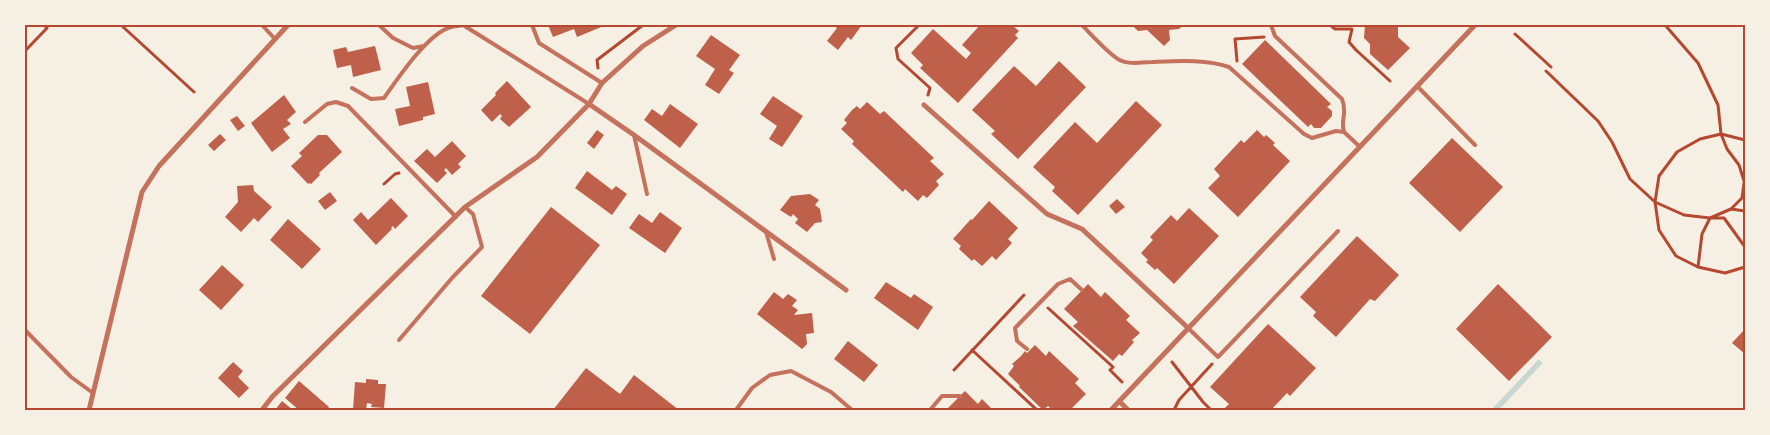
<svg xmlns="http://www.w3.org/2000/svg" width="1770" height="435" viewBox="0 0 1770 435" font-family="'PT Sans',sans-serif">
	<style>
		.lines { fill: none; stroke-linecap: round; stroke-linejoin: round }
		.stream { stroke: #c9d6d2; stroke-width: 5.5 }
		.building { fill: #bf614a }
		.path { stroke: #b5482f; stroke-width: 3 }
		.service { stroke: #c5725c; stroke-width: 4 }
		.minor { stroke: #c5725c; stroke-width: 5 }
		.neatline { fill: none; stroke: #b5482f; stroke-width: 2 }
	</style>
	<rect width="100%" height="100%" fill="#f6efe4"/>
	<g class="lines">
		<!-- stream -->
		<path class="stream" d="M1495,410L1539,363"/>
	</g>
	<!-- building -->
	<path class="building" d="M548,25H606L577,37L574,29L553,37Z
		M832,25H862L851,40L848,37L838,50L827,41L837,28Z
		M980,25H1012L1019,31L1015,35L1018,38L958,103L920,68L923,65L911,53L933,29L966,59L971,53L962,45Z
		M1132,25H1183L1179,29L1169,30L1170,40L1164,46L1147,30L1138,31Z
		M1365,25H1398V37L1410,48L1388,70L1370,54V44L1364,38Z
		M711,35L740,55L729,70L734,73L719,94L705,85L715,69L696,56Z
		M1265,40L1331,104L1327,107L1332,111V116L1321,128H1314L1311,124L1308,127L1242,64Z
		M375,46L381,70L353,77L351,65L337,68L333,50L346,47L348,52Z
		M1059,61L1086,87L1018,159L991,134L995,131L972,110L1014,66L1036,86Z
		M507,81L531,107L509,127L500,119L502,116L500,114L492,122L481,110L496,95L495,93Z
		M428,82L435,114L423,117V120L399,126L395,109L410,106L406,87Z
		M284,95L296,112L287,120L291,124L283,129L290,138L272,152L251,123Z
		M773,96L803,116L782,147L769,139L777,126L760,114Z
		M1136,101L1162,125L1078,215L1052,191L1055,187L1033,167L1075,122L1097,143Z
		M867,102L880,114L884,111L934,158L930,161L944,174L936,181L939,185L927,198L923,195L918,201L905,189L903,192L852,144L854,141L841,129L847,123L844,120L852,110L857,106L860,109Z
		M670,104L698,124L680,148L644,120L652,109L662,116Z
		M237,116L245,126L238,131L230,120Z
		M597,130L604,135L594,149L587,143Z
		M1257,130L1264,137L1266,135L1275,143L1273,145L1290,161L1238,217L1208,188L1220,176L1214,169L1241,140L1244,143Z
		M220,134L226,140L214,151L208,145Z
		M318,135H327L342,152L319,173L320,175L311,184L309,183L308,184L291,166L302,156L299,153Z
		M1452,138L1503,187L1460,232L1409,183Z
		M452,141L466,156L458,164L461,167L452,175L446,168L444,170L447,173L437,183L414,161L427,149L435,157Z
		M587,171L612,190L616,186L627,194L612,215L575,188Z
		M253,185L254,191L272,207L258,222L254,218L241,232L225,217L238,202L237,186Z
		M330,192L337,201L325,210L318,201Z
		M810,194L819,200L815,205L820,209L822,222L815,223L807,232L795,223L798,219L793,214L791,217L780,210L791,196Z
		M391,198L408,216L395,229L393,226L391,228L392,229L376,245L353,220L361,212L368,220Z
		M1117,199L1125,207L1116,214L1109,206Z
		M989,201L1018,228L1008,239L1012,243L996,260L992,256L982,266L974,259L972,261L959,249L961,246L953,239L971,219L972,220Z
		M551,207L600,245L530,334L481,296Z
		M1189,208L1219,236L1174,284L1157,268L1155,270L1146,262L1148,260L1141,253L1153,240L1150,237L1171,215L1177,221Z
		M660,212L682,228L665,253L629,228L639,214L652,223Z
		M288,219L321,249L302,269L270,240Z
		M1357,236L1399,275L1375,301L1370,299L1336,337L1313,316L1316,312L1300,297Z
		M222,265L244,285L221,310L199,290Z
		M886,282L911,298L914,294L933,307L918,330L874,298Z
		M1088,284L1101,297L1105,292L1130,316L1126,320L1140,333L1132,340L1134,342L1122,356L1119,354L1113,361L1073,326L1078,322L1064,309Z
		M1498,284L1552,337L1509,381L1456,329Z
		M774,292L783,299L788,294L797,300L792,306L798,310L794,315L812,313L814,333L806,334L807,344L802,349L757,314Z
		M1268,324L1316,368L1290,396L1287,393L1271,410H1227L1225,408L1229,404L1210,387Z
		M1745,329V354L1732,343Z
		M848,341L878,365L864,382L834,359Z
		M1035,345L1046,356L1049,351L1079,379L1075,383L1086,394L1070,410H1052L1048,406L1043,410L1019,387L1020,386L1008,374L1014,366L1012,364L1021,356L1025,351L1027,353Z
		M233,362L243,371L238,377L249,388L239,398L218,378Z
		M586,368L620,394L634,375L679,410H553Z
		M366,379L378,380V384H386L384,408L371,407L372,404L367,403L366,410L353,409L355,382L366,383Z
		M299,381L329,407L327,410H299L285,398Z
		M965,391L978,404L982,399L993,410H946Z
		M282,401L293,410H275Z"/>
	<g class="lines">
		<!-- path -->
		<path class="path" d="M80,25H85
			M121,25L194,92
			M919,25L896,48L898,59L930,88L928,95
			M1330,25L1335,29H1352L1349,42L1356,50L1390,81
			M1665,25L1698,63L1718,105L1721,134L1727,149L1739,165L1745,184
			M1515,34L1551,67
			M25,51L47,28L44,25
			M1237,61L1235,39L1264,37
			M598,68L597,60L643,25
			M1546,71L1598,121L1612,142L1630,179L1655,202L1684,215L1710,218L1731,209L1745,211
			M1745,140L1721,134L1700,139L1677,152L1659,176L1655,202L1659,230L1676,256L1698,267L1725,273L1745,267
			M384,184L395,174L399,173
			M1731,209L1742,198L1744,183
			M1698,267L1702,234L1710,218H1724L1745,247
			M1048,308L1113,367L1110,370L1122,382
			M972,350L1037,410
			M1172,362L1203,402L1211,410
			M954,370L1024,295
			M1174,410L1179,400L1212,364"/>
		<!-- service -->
		<path class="service" d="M262,25L275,39
			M379,25L393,38L413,48L424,46
			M532,25L539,43L602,83
			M1082,25C1090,33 1112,58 1122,61C1132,65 1141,62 1152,62C1177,61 1206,59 1229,67L1304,134L1312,138L1336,131L1344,132L1359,146
			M1271,25L1275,36L1342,99C1348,114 1340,119 1344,132
			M1417,86L1475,145
			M352,88L371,99L384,98C398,78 428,33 451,27C455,26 459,26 463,25L589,104
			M305,122L327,104L336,102L348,106L456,217
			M634,135L647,194
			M766,232L774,259
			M1187,327L1218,357L1338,231
			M25,330L71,377L93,393
			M399,340L452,278L482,247L473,214L465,207
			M1027,349L1017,341L1015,328L1058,284L1070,279L1082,290
			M736,410L752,388L770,375L791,371L831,392L852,410
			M930,410L942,396H960"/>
		<!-- minor -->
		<path class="minor" d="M589,104L634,135L846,290
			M924,105L1047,214L1082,229L1187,327
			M1119,401L1128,410
			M89,410L142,192L159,166L288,25
			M262,410L272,397L465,207L537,157L589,104L602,83L643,46L676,25
			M1111,410L1475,25"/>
	</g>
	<!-- border -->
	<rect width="1770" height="435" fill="none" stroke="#f6efe4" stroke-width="52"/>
	<rect x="26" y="26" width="1718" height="383" class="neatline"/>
</svg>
